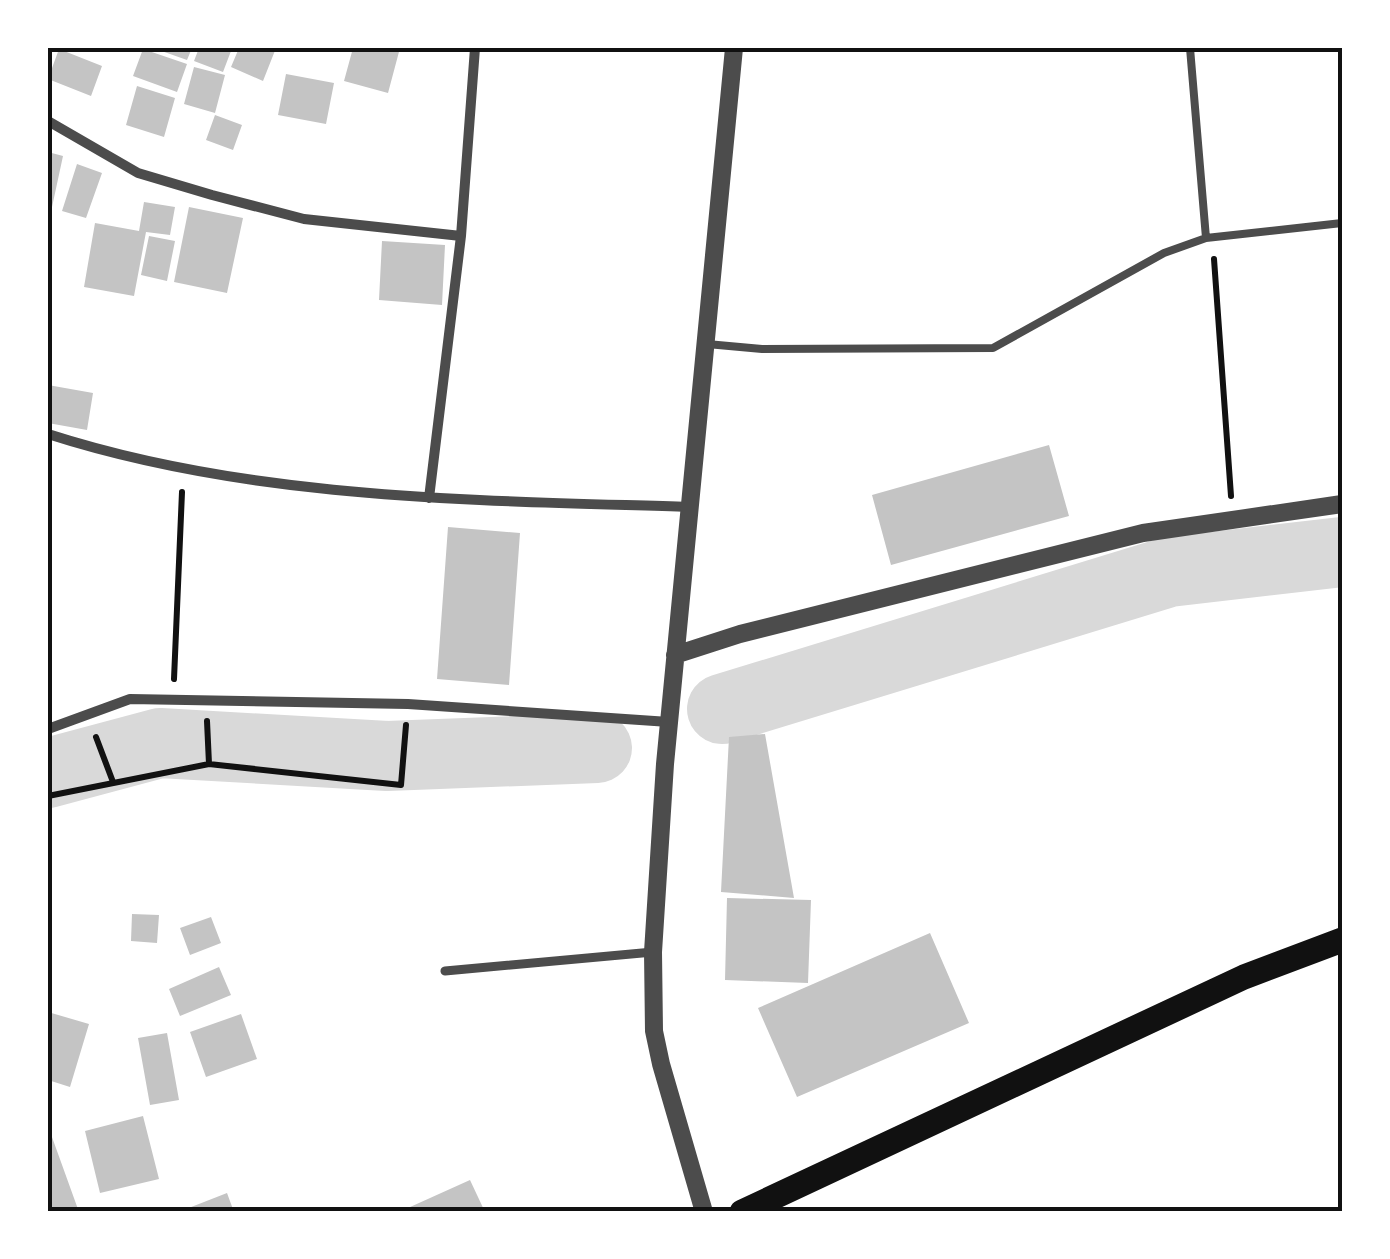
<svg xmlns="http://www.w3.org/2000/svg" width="1390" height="1259" viewBox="0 0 1390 1259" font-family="'PT Sans Narrow',sans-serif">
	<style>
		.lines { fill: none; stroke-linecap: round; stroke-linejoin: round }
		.river { stroke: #d9d9d9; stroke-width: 70 }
		.building { fill: #c4c4c4 }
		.path { stroke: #111; stroke-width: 6 }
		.service { stroke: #4c4c4c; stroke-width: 8 }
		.pedestrian { stroke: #4c4c4c; stroke-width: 9 }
		.minor { stroke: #4c4c4c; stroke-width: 10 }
		.tertiary { stroke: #4c4c4c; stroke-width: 18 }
		.primary { stroke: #111; stroke-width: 25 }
		.neatline { fill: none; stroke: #111; stroke-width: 4 }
	</style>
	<rect width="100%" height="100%" fill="#fff"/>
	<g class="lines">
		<!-- river -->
		<path class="river" d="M722,709L1169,572L1342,552
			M48,773L160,743L387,756L597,748"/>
	</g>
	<!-- building -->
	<path class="building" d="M153,48H192L187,60Z
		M199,48L231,51L223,72L194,61Z
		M239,48H276L263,81L231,67Z
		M353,48H400L388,93L344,81Z
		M59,49L102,66L91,96L48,79Z
		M143,49L187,64L177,92L133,76Z
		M194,67L225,75L215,113L184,104Z
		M286,74L334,83L326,124L278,115Z
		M137,86L175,98L164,137L126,125Z
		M215,115L242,125L233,150L206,140Z
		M48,152L63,156L49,221L48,220Z
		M77,164L102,173L86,218L62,211Z
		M144,202L175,207L170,235L146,232L134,296L84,287L95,223L139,231Z
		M189,207L243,218L227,293L174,282Z
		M149,236L175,241L167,281L141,275Z
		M382,241L445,245L442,305L379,300Z
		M48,385L93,393L87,430L48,423Z
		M1049,445L1069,516L891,565L872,495Z
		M448,527L520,533L509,685L437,679Z
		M765,734L794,898L721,892L729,737Z
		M727,898L811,900L808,983L725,980Z
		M132,914L159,915L157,943L131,941Z
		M211,917L221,943L190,955L180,928Z
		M930,933L969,1023L797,1097L758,1008Z
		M219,967L231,995L180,1016L169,989Z
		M48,1012L89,1024L70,1087L48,1080Z
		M241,1014L257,1059L206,1077L190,1032Z
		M167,1033L179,1100L150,1105L138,1038Z
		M143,1116L159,1179L100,1193L85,1131Z
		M48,1126L79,1212H48Z
		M470,1180L485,1212H399Z
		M227,1193L234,1212H181V1211Z"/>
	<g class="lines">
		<!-- path -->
		<path class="path" d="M1214,259L1231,496
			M174,679L182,492
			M207,721L209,764
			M96,737L113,782
			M48,796L209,764L401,785L406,725"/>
		<!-- service -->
		<path class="service" d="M1190,48L1206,238
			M707,344L762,349L993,348L1164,253L1206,238L1342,223"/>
		<!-- pedestrian -->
		<path class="pedestrian" d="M445,971L653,952"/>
		<!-- minor -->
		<path class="minor" d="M48,121L138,173L212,195L304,219L461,236
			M48,434C253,500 475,500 689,507
			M429,498L461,236L475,48
			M48,729L130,699L408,704L669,722"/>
		<!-- tertiary -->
		<path class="tertiary" d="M675,655L740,634L1143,533L1342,504
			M704,1212L661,1064L654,1031L653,952L665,764L734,48"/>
		<!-- primary -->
		<path class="primary" d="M742,1212L1244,977L1342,940"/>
	</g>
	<!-- border -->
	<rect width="1390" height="1259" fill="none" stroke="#ffffff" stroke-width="100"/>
	<rect x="50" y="50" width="1290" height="1159" class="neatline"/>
</svg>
